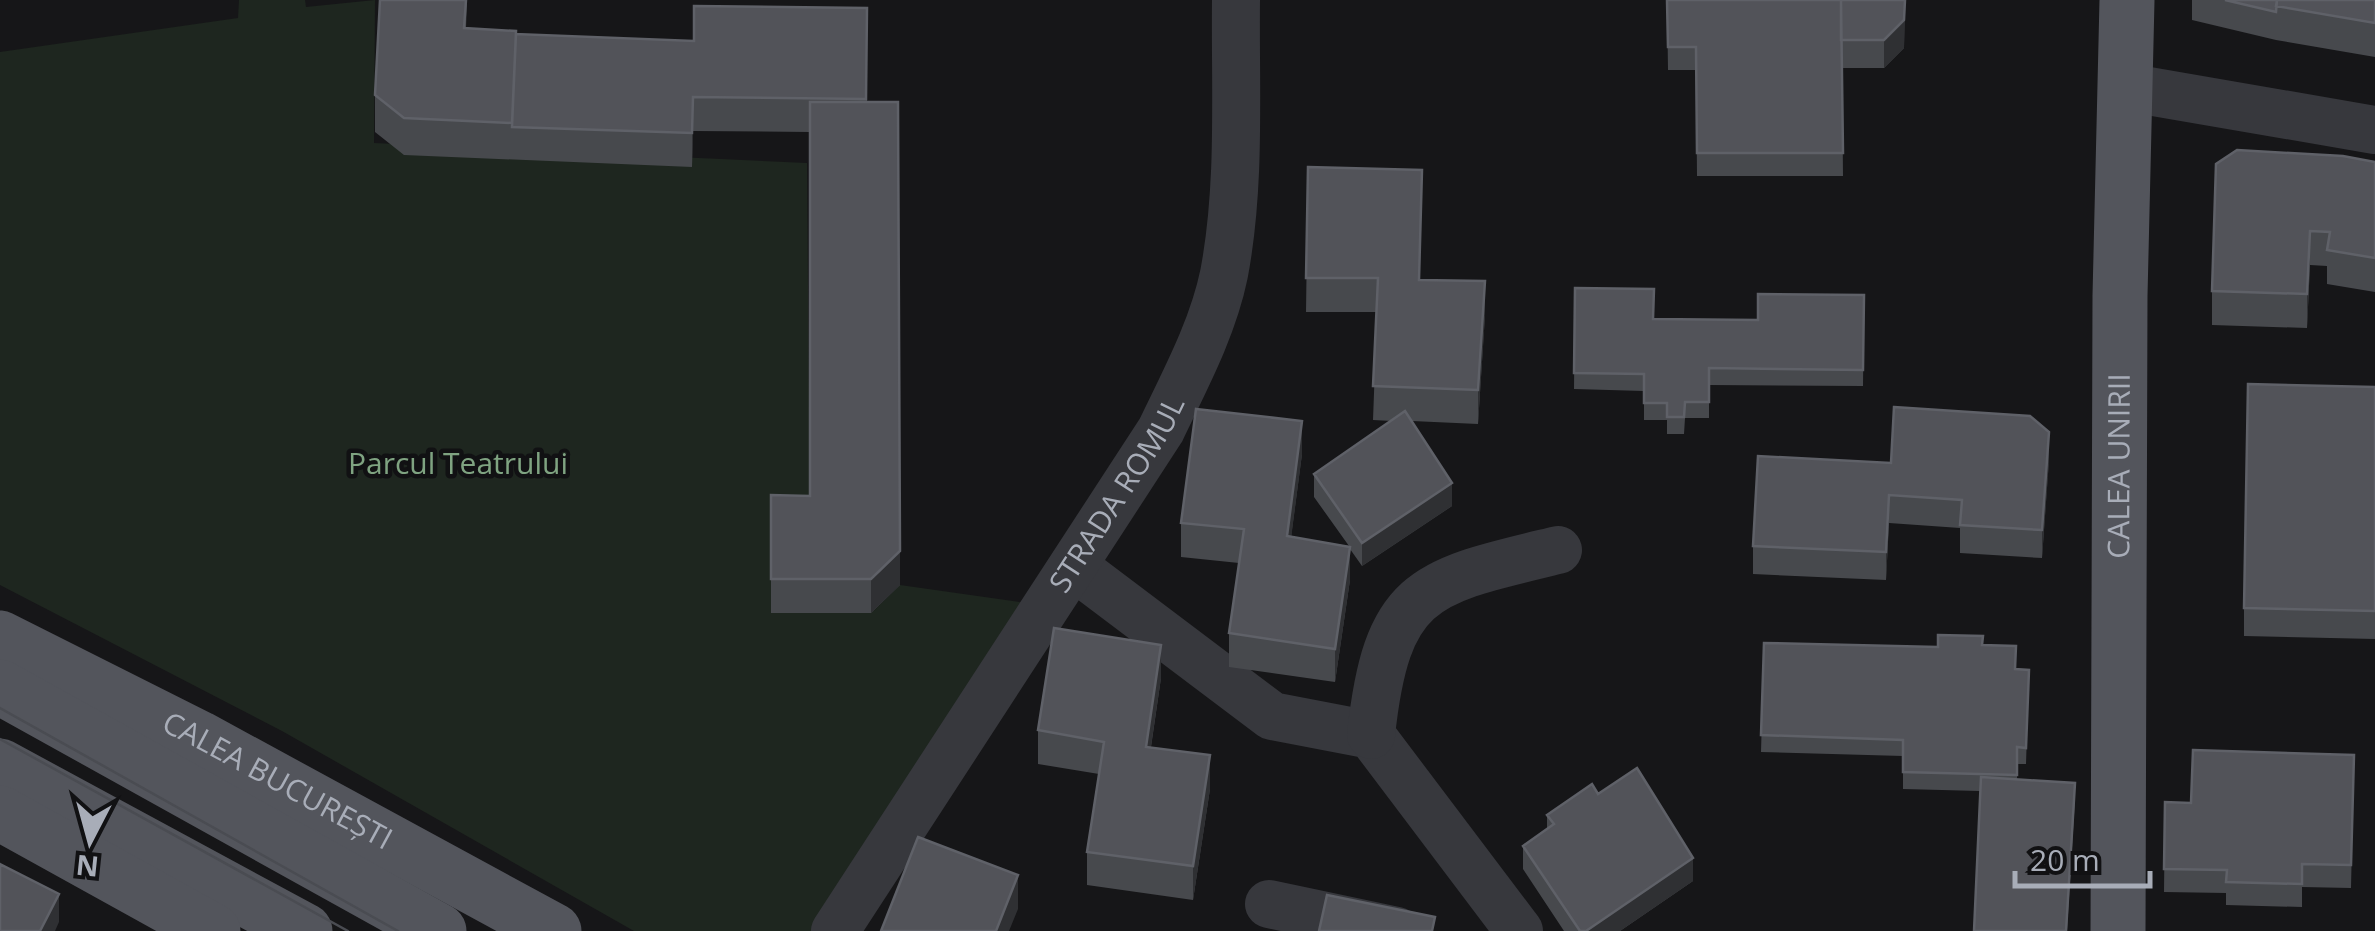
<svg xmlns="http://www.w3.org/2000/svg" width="2375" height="931" viewBox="0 0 2375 931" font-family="'Open Sans',sans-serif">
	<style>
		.park { fill: #1e261f }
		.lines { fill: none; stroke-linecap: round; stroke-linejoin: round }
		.minor { stroke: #37383d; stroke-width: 48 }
		.major { stroke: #53555c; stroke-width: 55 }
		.tram { stroke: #4a4c52; stroke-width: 2.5 }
		.wall { fill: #47494d }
		.shaded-wall { fill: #2f3033 }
		.building { fill: #525359; stroke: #5f6168; stroke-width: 2.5 }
		.labels { text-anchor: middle; stroke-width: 9; stroke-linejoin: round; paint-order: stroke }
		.park-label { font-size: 30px; fill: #7fa381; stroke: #111113 }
		.street-label { font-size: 30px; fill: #a8adb8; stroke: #111113 }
	</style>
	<rect width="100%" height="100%" fill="#161618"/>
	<!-- park -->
	<path class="park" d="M239,0H305L306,7L375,0L374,143L807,163L810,530L871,613L900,585L1048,606L834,931H634L282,731L0,585V52L238,18Z"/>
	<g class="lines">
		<!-- minor -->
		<g class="minor">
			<path d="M2125,87L2375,130"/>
			<path d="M1073,566L1272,716L1371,735L1519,931"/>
			<path d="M1371,735C1387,586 1425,582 1558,550"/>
			<path d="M1269,904L1397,931"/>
			<path id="s1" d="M835,931L1161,430C1185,380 1213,328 1224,274C1241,185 1235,91 1236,0"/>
		</g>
		<!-- major -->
		<g class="major">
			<path id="s2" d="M0,638L199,738L554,931"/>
			<path d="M0,687L439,931"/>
			<path d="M0,766L305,931"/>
			<path d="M0,813L213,931"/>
			<path id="s3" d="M2118,931L2120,296L2127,0"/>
		</g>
		<!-- tram -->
		<path class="tram" d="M0,708L398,931
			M0,739L348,931"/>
	</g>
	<!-- wall -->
	<path class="wall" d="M467,0L466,28L516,34L694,41L867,8V102L900,585L871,613H771V495L810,496V132L693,131L692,167L404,155L375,132V95Z
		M1667,0H1905L1904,48L1884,68H1842L1843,176H1697L1696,70H1668Z
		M2192,0H2375V57L2276,40L2192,20Z
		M2375,162V292L2327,284V266L2310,265L2307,328L2212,325V291Z
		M1308,167L1420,280L1485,315L1478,424L1412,421L1452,506L1362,566L1350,549V580L1335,682L1229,667V633L1239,563L1181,557V523L1302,454L1291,537L1349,546L1314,497V474L1392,421L1373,420L1377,312H1306Z
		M1575,288L1653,319L1758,320L1864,295L1863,386L1709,385V418H1685L1684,434H1667V420H1644V391L1574,389Z
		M2375,387V639L2244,636V608Z
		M2049,460L2042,558L1960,553V528L1889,523L1886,580L1753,574V546L1891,463Z
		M1764,643L1938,647L1983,645L2015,669L2029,670L2026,764H2017V779L2075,799L2067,931H1974L1980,791L1903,789V756L1761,752Z
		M1161,678L1151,747L1210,789L1193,900L1087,885V852L1099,774L1038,764V730Z
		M2354,755L2351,888L2302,887V907L2226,905V893L2164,892L2165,802L2191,803Z
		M1598,794L1693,881L1620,931H1564L1523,869V846L1547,829V815Z"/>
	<!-- shaded-wall -->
	<path class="shaded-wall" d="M1905,0L1904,48L1884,68V40Z
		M693,97V131L692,167V133Z
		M2310,231V265L2307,328V294Z
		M1485,281V315L1478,424V390Z
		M1302,421V454L1287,570V536Z
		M2049,432V460L2042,558V530Z
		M1452,483V506L1362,566V543Z
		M1889,495V523L1886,580V552Z
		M1350,547V580L1335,682V649Z
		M900,551V585L871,613V579Z
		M1161,645V678L1146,780V747Z
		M1210,755V789L1193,900V866Z
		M1693,858V881L1620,931H1586Z
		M1018,875V909L1009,931H996Z
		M59,894V922L55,931H40Z"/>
	<!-- building -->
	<path class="building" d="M380,0H466L464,28L516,31L512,123L404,118L375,95Z
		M1667,0H1841L1843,153H1697L1696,47H1668Z
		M1841,0H1905L1904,20L1884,40H1841Z
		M2225,0H2277L2276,12Z
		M2277,0H2375V23L2276,6Z
		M694,6L867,8L866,99L693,97L692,133L512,127L516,34L694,41Z
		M810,102H898L900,551L871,579H771V495L810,496Z
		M2237,150L2343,156L2375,162V258L2327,250L2330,232L2310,231L2307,294L2212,291L2216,164Z
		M1308,167L1422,170L1419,280L1485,281L1478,390L1373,386L1378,278H1306Z
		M1575,288L1654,289L1653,319L1758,320V294L1864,295L1863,370L1709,368V402H1685L1684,417H1667V403H1644V374L1574,373Z
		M2248,384L2375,387V611L2244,608Z
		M1894,407L2030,416L2049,432L2042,530L1960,525L1962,500L1889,495L1886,552L1753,546L1758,456L1891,463Z
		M1196,409L1302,421L1287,536L1350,547L1335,649L1229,633L1244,529L1181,523Z
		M1405,411L1452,483L1362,543L1314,474Z
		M1054,628L1161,645L1146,747L1210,755L1193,866L1087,852L1104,742L1038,730Z
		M1938,635L1983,636L1982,645L2016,646L2015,669L2029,670L2026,748L2017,747V775L1903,772V740L1761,735L1764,643L1938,647Z
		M2193,750L2354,755L2351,865L2302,864V884L2226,882L2227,870L2164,869L2165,802L2191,803Z
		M1637,768L1693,858L1586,931H1580L1523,846L1554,824L1547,815L1592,784L1598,794Z
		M1981,777L2075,783L2066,931H1974Z
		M918,837L1018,875L996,931H881Z
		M0,864L59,894L40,931H0Z
		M1327,895L1435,917L1432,931H1319Z"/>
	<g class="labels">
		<!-- park labels -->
		<g class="park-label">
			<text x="458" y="474">Parcul Teatrului</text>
		</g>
		<!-- street labels -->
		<g class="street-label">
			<text dy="10" stroke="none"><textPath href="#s3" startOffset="465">CALEA UNIRII</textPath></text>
			<text dy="10" stroke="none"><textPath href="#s1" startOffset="520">STRADA ROMUL</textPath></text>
			<text dy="10" stroke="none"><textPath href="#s2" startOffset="312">CALEA BUCUREȘTI</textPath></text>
		</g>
	</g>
	<!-- north arrow -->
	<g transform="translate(90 841) rotate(186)" stroke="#111113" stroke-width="8" paint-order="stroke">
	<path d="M0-8L18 38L0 25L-18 38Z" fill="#a8adb8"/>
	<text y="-15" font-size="28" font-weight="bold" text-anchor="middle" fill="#a8adb8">N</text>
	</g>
	<!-- scale -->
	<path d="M2015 871v15h135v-15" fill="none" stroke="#a8adb8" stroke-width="5"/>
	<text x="2030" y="871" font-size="30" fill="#a8adb8" stroke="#111113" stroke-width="8" paint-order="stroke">20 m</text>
</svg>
